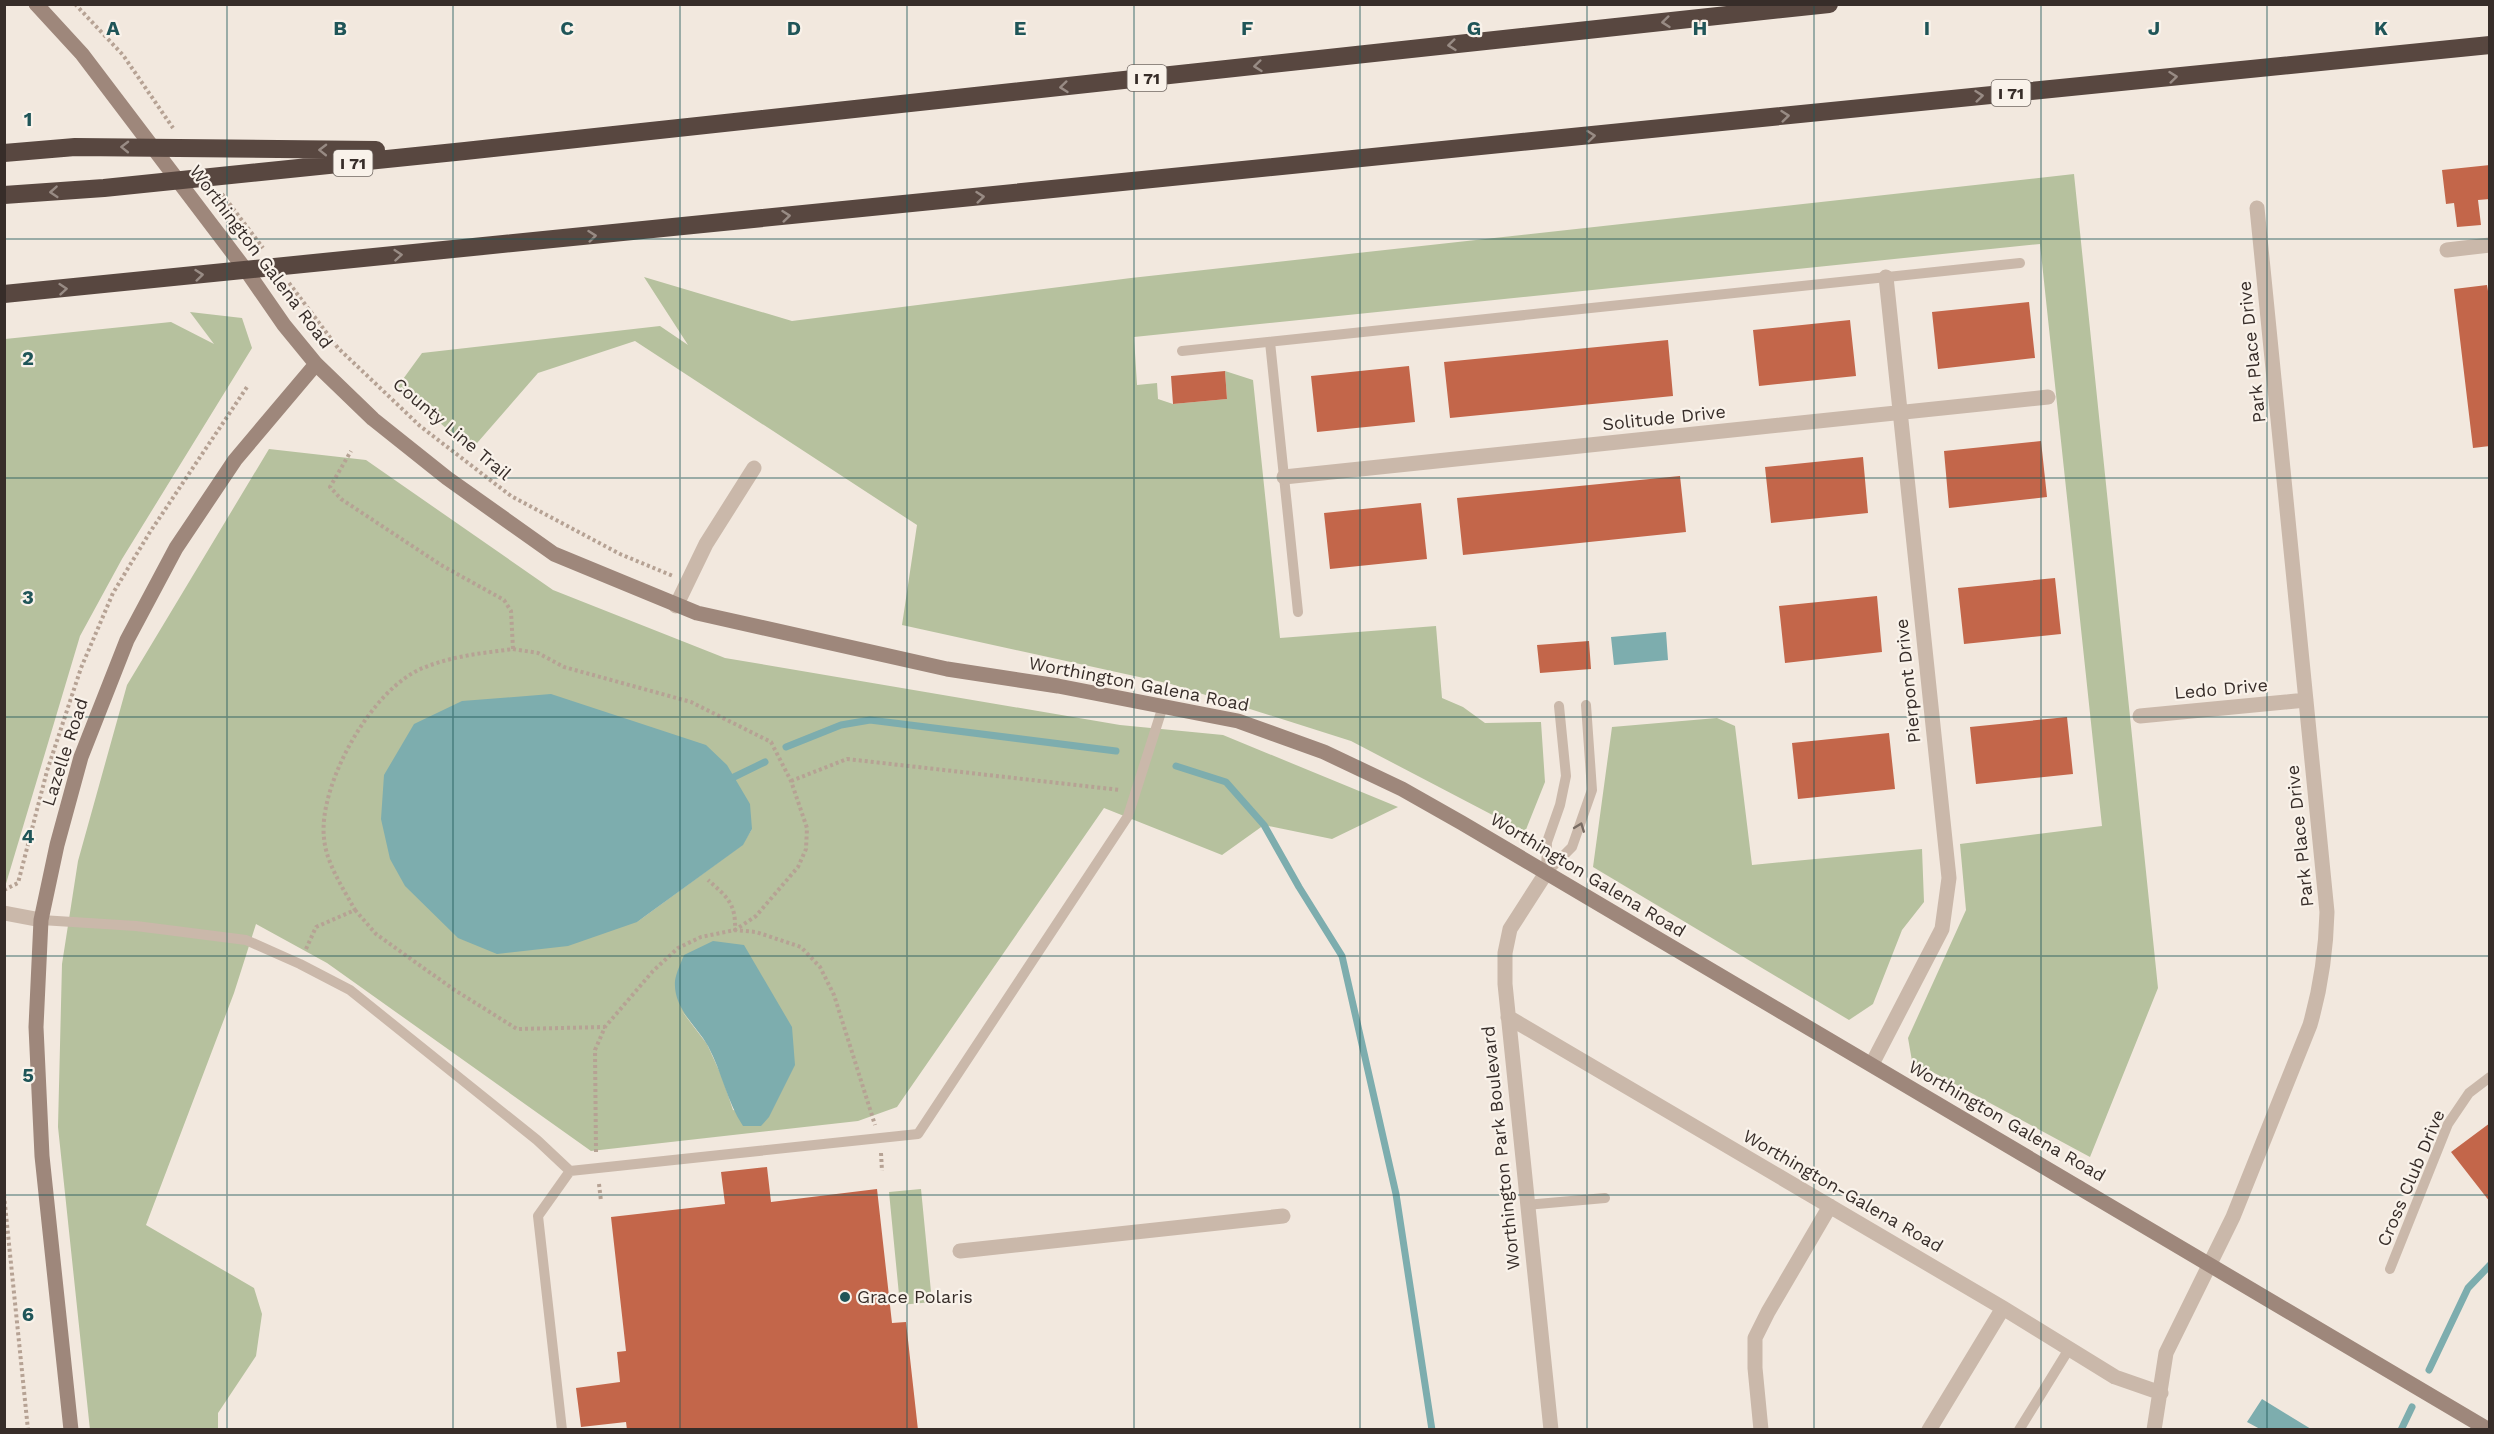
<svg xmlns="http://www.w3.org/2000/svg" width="2494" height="1434" viewBox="0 0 2494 1434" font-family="'Work Sans',sans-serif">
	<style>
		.green { fill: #b6c19e; fill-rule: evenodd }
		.water { fill: #7dadae }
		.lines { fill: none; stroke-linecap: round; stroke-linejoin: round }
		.stream { stroke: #7dadae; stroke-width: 7 }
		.building { fill: #c3664a }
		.path { stroke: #b6a294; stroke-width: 4; stroke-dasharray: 3 3; stroke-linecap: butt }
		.lane { stroke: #cab8aa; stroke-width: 10 }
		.street { stroke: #cab8aa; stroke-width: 15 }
		.secondary { stroke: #9e877b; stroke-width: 15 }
		.highway { stroke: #584740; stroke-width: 18 }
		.oneway { stroke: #988b84 }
		.oneway2 { stroke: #796c63 }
		.grid { fill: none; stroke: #1f5558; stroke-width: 1.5; stroke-opacity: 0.55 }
		.poi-dot { fill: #1f5558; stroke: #f9f2ea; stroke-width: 2 }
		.labels { text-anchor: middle; stroke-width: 4.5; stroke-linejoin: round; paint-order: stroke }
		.shield { fill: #f9f2ea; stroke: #716863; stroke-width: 1.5 }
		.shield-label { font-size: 16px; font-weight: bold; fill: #372d29 }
		.street-label { font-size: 18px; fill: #372d29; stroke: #f9f2ea }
		.poi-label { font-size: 18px; fill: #372d29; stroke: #f9f2ea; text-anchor: start }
		.grid-label { font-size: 20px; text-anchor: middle; font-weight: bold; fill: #1f5558; stroke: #f9f2ea; stroke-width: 4.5; stroke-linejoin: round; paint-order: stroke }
	</style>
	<rect width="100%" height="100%" fill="#f2e8de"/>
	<!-- green -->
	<path class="green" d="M2074,174L2158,988L2090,1157L1912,1061L1908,1038L1966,910L1960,844L2102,826L2040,244L1134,337L1137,385L1157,383L1158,399L1173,404L1227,399L1225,371L1253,380L1280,638L1436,626L1442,698L1463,707L1485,723L1541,722L1545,782L1525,832L1351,741L1171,684L902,625L917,525L635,341L538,373L471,450L398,386L422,353L660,326L688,345L644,277L792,321L1131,278Z
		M190,312L242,318L252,348L122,559L80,636L5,887V339L171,322L214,344Z
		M269,449L366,460L553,590L725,658L1120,725L1223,735L1398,807L1332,839L1264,825L1222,855L1104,808L897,1107L858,1121L591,1151L327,963L256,924L234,993L146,1225L254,1288L262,1314L256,1356L218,1413V1429L90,1430L58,1127L62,964L78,861L127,685ZM752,829L742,845L637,922ZM681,1010L769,1117L733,1110L722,1077L707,1044Z
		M1717,718L1735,726L1752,865L1922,849L1924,902L1902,930L1873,1004L1849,1020L1593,867L1612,727Z
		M921,1189L932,1302L900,1305L889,1192Z"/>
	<!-- water -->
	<path class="water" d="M1666,632L1668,660L1614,665L1611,637Z
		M551,694L706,745L727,765L750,804L752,829L743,845L637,922L568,946L497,954L458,938L405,886L390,859L381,819L384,775L414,724L462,701Z
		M713,941L744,945L792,1027L795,1065L769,1117L761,1126H743C727,1102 722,1072 708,1046C696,1025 673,1008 675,981C676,973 681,963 684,955Z
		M2262,1399L2311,1429H2260L2247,1422Z"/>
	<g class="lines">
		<!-- stream -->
		<path class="stream" d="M786,747L841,725L870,720L1116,751
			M1176,766L1226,782L1264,825L1299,887L1342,956L1396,1194L1432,1430
			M734,777L765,762
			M2429,1370L2468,1288L2490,1265
			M2401,1430L2412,1407"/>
	</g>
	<!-- building -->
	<path class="building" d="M2490,165V199L2478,200L2481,225L2457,227L2454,203L2446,204L2442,170Z
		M2487,285L2488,291H2490V446L2473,448L2454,289Z
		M2029,302L2035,358L1938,369L1932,312Z
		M1850,320L1856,376L1759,386L1753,330Z
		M1668,340L1673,396L1450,418L1444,362Z
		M1409,366L1415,422L1317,432L1311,376Z
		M1225,371L1227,399L1173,404L1171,376Z
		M2041,441L2047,497L1949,508L1944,451Z
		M1863,457L1868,513L1771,523L1765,467Z
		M1680,476L1686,532L1463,555L1457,498Z
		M1421,503L1427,559L1330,569L1324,513Z
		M2055,578L2061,634L1964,644L1958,588Z
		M1877,596L1882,652L1785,663L1779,606Z
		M1589,641L1591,669L1540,673L1537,645Z
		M2067,717L2073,774L1976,784L1970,727Z
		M1889,733L1895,789L1798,799L1792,743Z
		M2490,1123V1202L2451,1152Z
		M767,1167L771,1202L877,1189L892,1323L906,1322L918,1430H627L626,1422L581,1427L576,1388L620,1382L617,1352L626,1351L611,1217L725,1204L721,1172Z"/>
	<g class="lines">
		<!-- path -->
		<path class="path" d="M75,4L123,55L173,128
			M222,194L263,248
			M289,283L338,348L377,385L420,426L511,496L620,554L673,576
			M513,649L538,653L564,667L691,702L771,742L791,781L807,828L806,849L798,867L756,916L735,930C736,903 727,897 708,880
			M791,781L847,759L1120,790
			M4,890L18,883L47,771L81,668L113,593L150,532L247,387
			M355,910L376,934L453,989L517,1029L605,1027
			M306,949L316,927L355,910C343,888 326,863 324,838C318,785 372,688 423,668C452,656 483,653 513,649L511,611L504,600L441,565L341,499L330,487L351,451
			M596,1152L595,1050L605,1027L653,971L678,948L701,937L735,930L756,932L801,947L820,967L834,995L875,1125
			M881,1153L882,1171
			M599,1184L601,1201
			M4,1195L28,1430"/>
		<!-- lane -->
		<path class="lane" d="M1270,342L1298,612
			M1182,351L2020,263
			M1546,873L1572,847L1592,790L1586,705
			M1546,873L1547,842L1560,805L1566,776L1559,706
			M41,920L136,926L246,940L300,964L350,990L537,1140L570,1171L918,1134L1128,816L1163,706
			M1526,1205L1605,1198
			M2390,1269L2448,1124L2469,1093L2490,1077
			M562,1430L538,1216L570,1171
			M2019,1430L2069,1349"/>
		<!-- street -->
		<path class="street" d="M2447,250L2490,245
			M1284,477L2048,397
			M676,606L706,544L754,468
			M2140,716L2306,700
			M1546,873L1510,929L1505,953V984L1551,1430
			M4,913L41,920
			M1508,1017L2003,1308L2115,1377L2161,1393
			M1872,1064L1942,929L1949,878L1886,277
			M960,1251L1283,1216
			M1761,1430L1755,1368V1338L1768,1312L1830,1206
			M1929,1430L2003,1308
			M2154,1430L2166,1353L2233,1217L2310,1025C2321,987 2326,951 2327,912L2257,208"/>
		<!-- secondary -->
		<path class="secondary" d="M36,4L82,54L248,273L284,325L316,364L373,419L447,478L554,554L697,613L947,669L1058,686L1238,721L1324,752L1402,789L1462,823L2489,1430
			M71,1430L42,1156L36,1027L41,920L57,845L81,757L127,640L176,548L235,460L316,364"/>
		<!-- highway -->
		<path class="highway" d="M4,153L75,147L376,150
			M4,195L104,188L465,151L1829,4
			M4,294L2490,45"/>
	</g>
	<!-- one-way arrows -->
	<defs><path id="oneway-chevron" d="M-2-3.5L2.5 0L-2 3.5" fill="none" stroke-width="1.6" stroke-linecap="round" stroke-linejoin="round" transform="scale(1.5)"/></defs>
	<g class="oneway">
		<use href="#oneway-chevron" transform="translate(1666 22) rotate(174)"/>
		<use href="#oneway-chevron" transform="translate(1452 45) rotate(174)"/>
		<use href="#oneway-chevron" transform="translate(1258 66) rotate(174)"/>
		<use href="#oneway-chevron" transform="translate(2173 77) rotate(-6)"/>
		<use href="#oneway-chevron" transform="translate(1064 87) rotate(174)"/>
		<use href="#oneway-chevron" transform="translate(1979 96) rotate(-6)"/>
		<use href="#oneway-chevron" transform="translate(1785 116) rotate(-6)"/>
		<use href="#oneway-chevron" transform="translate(1591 136) rotate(-6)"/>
		<use href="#oneway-chevron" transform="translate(125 147) rotate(-179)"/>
		<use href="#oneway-chevron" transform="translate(323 150) rotate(-179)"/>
		<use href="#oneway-chevron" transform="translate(54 192) rotate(176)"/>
		<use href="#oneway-chevron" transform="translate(980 197) rotate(-6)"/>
		<use href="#oneway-chevron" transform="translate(786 216) rotate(-6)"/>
		<use href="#oneway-chevron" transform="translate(592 236) rotate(-6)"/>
		<use href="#oneway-chevron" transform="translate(398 255) rotate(-5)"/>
		<use href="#oneway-chevron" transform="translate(199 275) rotate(-6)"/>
		<use href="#oneway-chevron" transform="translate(63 289) rotate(-5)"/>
	</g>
	<use class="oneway2" href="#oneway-chevron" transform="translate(1580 827) rotate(-69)"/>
	<!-- grid -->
	<path class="grid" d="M227,4V1430M453,4V1430M680,4V1430M907,4V1430M1134,4V1430M1360,4V1430M1587,4V1430M1814,4V1430M2041,4V1430M2267,4V1430M4,239H2490M4,478H2490M4,717H2490M4,956H2490M4,1195H2490"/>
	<!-- markers -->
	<circle class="poi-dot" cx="845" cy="1297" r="6"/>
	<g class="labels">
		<!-- shield labels -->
		<g class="shield">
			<rect x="1127.5" y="65" width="39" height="26" rx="4.5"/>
			<rect x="1991.5" y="80" width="39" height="26" rx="4.5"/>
			<rect x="333.5" y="150" width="39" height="26" rx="4.5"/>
		</g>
		<g class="shield-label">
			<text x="1147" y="84">I 71</text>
			<text x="2011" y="99">I 71</text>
			<text x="353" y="169">I 71</text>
		</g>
		<!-- street labels -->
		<g class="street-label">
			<text transform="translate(261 257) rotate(53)" y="6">Worthington Galena Road</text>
			<text transform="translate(2252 352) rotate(-96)" y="6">Park Place Drive</text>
			<text transform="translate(1664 418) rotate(-6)" y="6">Solitude Drive</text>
			<text transform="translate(452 429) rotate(40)" y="6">County Line Trail</text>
			<text transform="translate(1908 681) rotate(-96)" y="6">Pierpont Drive</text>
			<text transform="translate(1139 684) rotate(11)" y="6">Worthington Galena Road</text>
			<text transform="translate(2221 689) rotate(-5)" y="6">Ledo Drive</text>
			<text transform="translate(65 752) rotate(-72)" y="6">Lazelle Road</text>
			<text transform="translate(2300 836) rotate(-96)" y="6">Park Place Drive</text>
			<text transform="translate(1588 875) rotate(31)" y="6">Worthington Galena Road</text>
			<text transform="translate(2007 1121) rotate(30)" y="6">Worthington Galena Road</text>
			<text transform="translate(1501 1148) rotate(-96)" y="6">Worthington Park Boulevard</text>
			<text transform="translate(2411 1178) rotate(-67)" y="6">Cross Club Drive</text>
			<text transform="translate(1843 1191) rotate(30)" y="6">Worthington-Galena Road</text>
		</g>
		<!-- poi labels -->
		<g class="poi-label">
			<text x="857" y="1303">Grace Polaris</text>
		</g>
	</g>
	<g class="grid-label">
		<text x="113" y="35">A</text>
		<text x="340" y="35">B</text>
		<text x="567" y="35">C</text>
		<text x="794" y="35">D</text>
		<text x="1020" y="35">E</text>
		<text x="1247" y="35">F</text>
		<text x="1474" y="35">G</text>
		<text x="1700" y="35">H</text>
		<text x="1927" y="35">I</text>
		<text x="2154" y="35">J</text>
		<text x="2381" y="35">K</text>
		<text x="28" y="126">1</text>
		<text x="28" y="365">2</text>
		<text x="28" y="604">3</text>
		<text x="28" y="843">4</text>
		<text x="28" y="1082">5</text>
		<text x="28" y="1321">6</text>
	</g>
	<!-- border -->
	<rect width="2494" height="1434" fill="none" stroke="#372d29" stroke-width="12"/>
</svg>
